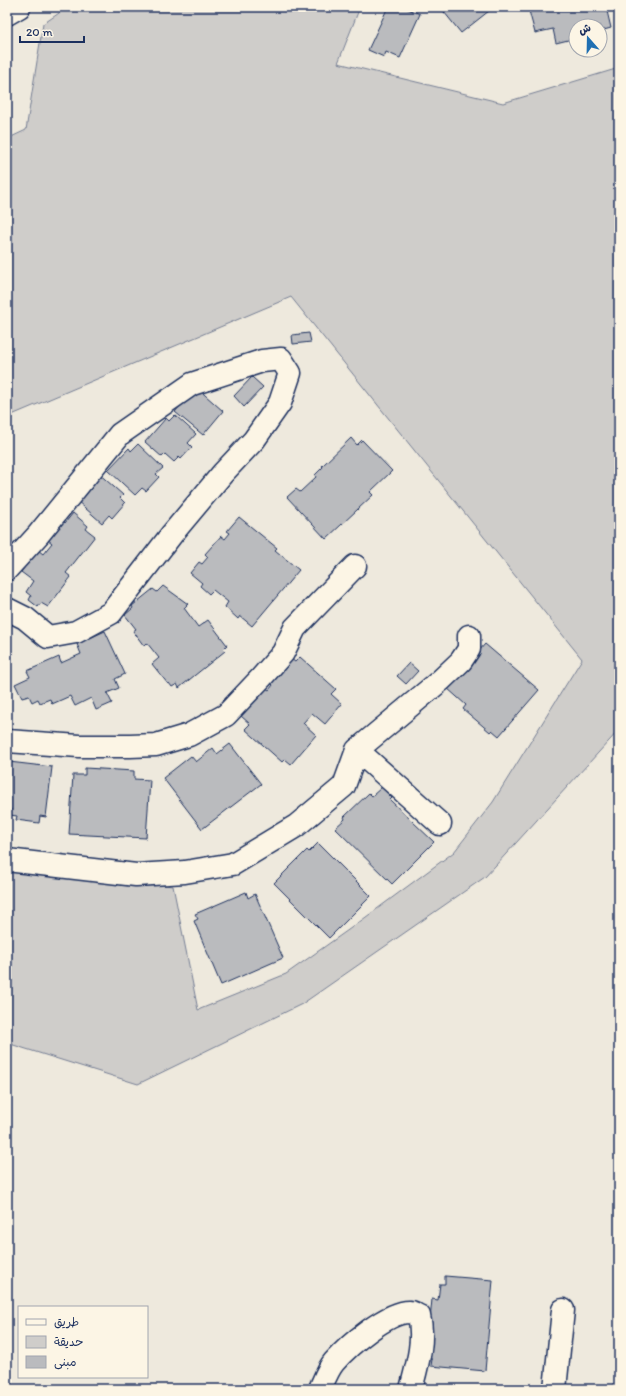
<svg xmlns="http://www.w3.org/2000/svg" width="626" height="1396" viewBox="0 0 626 1396" font-family="Itim,'Playpen Sans Arabic',sans-serif">
	<style>
		.green { fill: #cfcdca; stroke: #757e94 }
		.building { fill: #babbbe; stroke: #1b2f5e }
		.lines { fill: none; stroke-linecap: round; stroke-linejoin: round }
		.minor-casing { stroke: #1b2f5e; stroke-width: 25 }
		.minor { stroke: #fcf5e5; stroke-width: 22 }
	</style>
	<rect width="100%" height="100%" fill="#eee9dd"/>
	<filter id="ink" filterUnits="userSpaceOnUse"><feTurbulence type="fractalNoise" baseFrequency=".025" numOctaves="2"/><feDisplacementMap in="SourceGraphic" scale="8" xChannelSelector="R" yChannelSelector="G"/><feConvolveMatrix kernelMatrix="1 2 1 2 8 2 1 2 1" color-interpolation-filters="sRGB"/></filter>
	<g filter="url(#ink)">
		<!-- green -->
		<path class="green" d="M68,7H360L338,63L503,103L619,68V638L618,639L619,641V730L485,877L302,1004L138,1084L7,1043V868L173,886L198,1010L286,974L358,923L454,852L493,802L582,659L291,297L7,417V139L26,130L43,24Z"/>
		<!-- building -->
		<path class="building" d="M388,7H403L420,14L400,58L386,52L384,57L368,50Z
			M440,7H494L461,33Z
			M528,7H606L611,28L600,31V26H576V38L556,43L553,29L535,33Z
			M309,333L311,342L293,344L292,335Z
			M252,377L263,387L244,407L234,396Z
			M196,387L223,411L203,435L175,412Z
			M175,415L196,434L188,443L192,447L181,459L179,457L174,462L165,454L162,457L145,442L166,418L169,421Z
			M351,438L357,445L362,440L392,471L370,492L373,495L326,539L287,497L296,489L300,492L316,477L315,475L323,467L322,466Z
			M138,444L163,468L156,474L159,477L146,491L142,488L135,495L108,470L129,448L131,451Z
			M97,472L123,495L120,498L125,503L112,518L109,515L102,523L76,500Z
			M73,513L88,526L86,529L95,536L66,573L71,577L48,607L41,603L38,607L29,600L31,596L26,592L33,581L21,572L38,550L43,554L52,543L47,539L62,520L65,523Z
			M239,517L277,548L275,550L299,570L252,626L240,616L238,619L225,607L228,602L213,590L209,594L200,586L202,583L190,573L199,562L202,564L208,557L205,554L221,536L225,539L230,533L227,531Z
			M163,586L188,604L184,608L198,627L208,620L227,645L223,649L225,651L179,688L177,684L172,687L169,683L168,684L152,664L159,658L147,643L144,646L133,631L136,629L125,615L133,608L132,606L153,589L157,592Z
			M105,631L125,674L115,679L119,688L107,693L112,703L96,710L91,698L75,706L70,696L52,704L50,699L40,703L38,699L32,702L29,696L22,698L15,684L30,677L27,671L59,657L61,663L81,654L77,644Z
			M485,644L539,690L499,736L492,730L490,732L463,709L466,705L447,688Z
			M300,657L336,689L331,694L342,704L325,724L312,713L303,723L316,735L291,764L285,759L282,762L245,729L250,724L241,716L266,688L269,690L273,685L270,682L291,659L295,662Z
			M409,663L418,671L406,684L397,676Z
			M230,744L261,784L202,829L163,778L191,756L196,762L213,748L217,754Z
			M9,762L52,767L46,817L40,816L39,823L16,820L17,816L10,815L11,809L7,808L8,796H7V777Z
			M85,768L134,771V779L150,780L146,838L69,834L73,775H85Z
			M382,787L392,798L390,800L434,842L392,884L335,828L345,819L344,817L369,793L372,796Z
			M318,843L371,896L329,938L274,883L307,850L309,852Z
			M246,892L248,898L255,894L283,958L221,985L194,921L198,919L195,914Z
			M445,1276L493,1280L485,1371L431,1366L432,1359H429L428,1342L432,1299L438,1300L440,1284H445Z"/>
		<g class="lines">
			<defs>
				<path id="minor" d="M7,14L19,7
					M7,569L38,535L120,434L192,384L262,361L281,359L290,373L280,403L254,440L223,473L172,534L111,613L76,632L48,637L25,618L7,609
					M7,741L79,746H130L156,745L189,735L226,715L261,678L283,653L295,628L355,566
					M357,750L440,824
					M7,860L136,875L185,872L233,864L296,826L344,786L357,750L441,680L461,661L469,649V636
					M320,1389C324,1380 328,1369 334,1362C348,1346 388,1311 410,1312C413,1312 416,1315 419,1316C425,1340 417,1366 411,1389
					M555,1389L563,1310"/>
			</defs>
			<!-- minor casing -->
			<use href="#minor" class="minor-casing"/>
			<!-- minor -->
			<use href="#minor" class="minor"/>
		</g>
	</g>
	<!-- margin -->
	<rect width="626" height="1396" fill="none" stroke="#fcf5e5" stroke-width="24"/>
	<rect x="12" y="12" width="602" height="1372" fill="none" stroke="#1b2f5e" stroke-width="1.5" filter="url(#ink)"/>
	<!-- legend -->
	<rect x="18" y="1306" width="130" height="72" fill="#fcf5e5" stroke="#a2a6af"/>
	<rect x="26" y="1319" width="20" height="6" fill="#fcf5e5" stroke="#a2a6af"/>
	<text x="54" y="1326" font-size="12" fill="#1b2f5e">طريق</text>
	<rect x="26" y="1336" width="20" height="12" fill="#cfcdca" stroke="#a2a6af"/>
	<text x="54" y="1346" font-size="12" fill="#1b2f5e">حديقة</text>
	<rect x="26" y="1356" width="20" height="12" fill="#babbbe" stroke="#a2a6af"/>
	<text x="54" y="1366" font-size="12" fill="#1b2f5e">مبنى</text>
	<!-- north arrow -->
	<g transform="translate(588 38) rotate(340)"><circle r="19" fill="#fcf5e5" stroke="#a2a6af"/>
	<path d="M0-3L7 15L0 10L-7 15Z" fill="#1f6fb2"/>
	<text y="-6" font-size="11" font-weight="bold" text-anchor="middle" fill="#1b2f5e">ش</text>
	</g>
	<!-- scale -->
	<path d="M20 36v6h64v-6" fill="none" stroke="#1b2f5e" stroke-width="2"/>
	<text x="26" y="36" font-size="12" fill="#1b2f5e" stroke="#fcf5e5" stroke-width="3" paint-order="stroke">20 m</text>
</svg>
